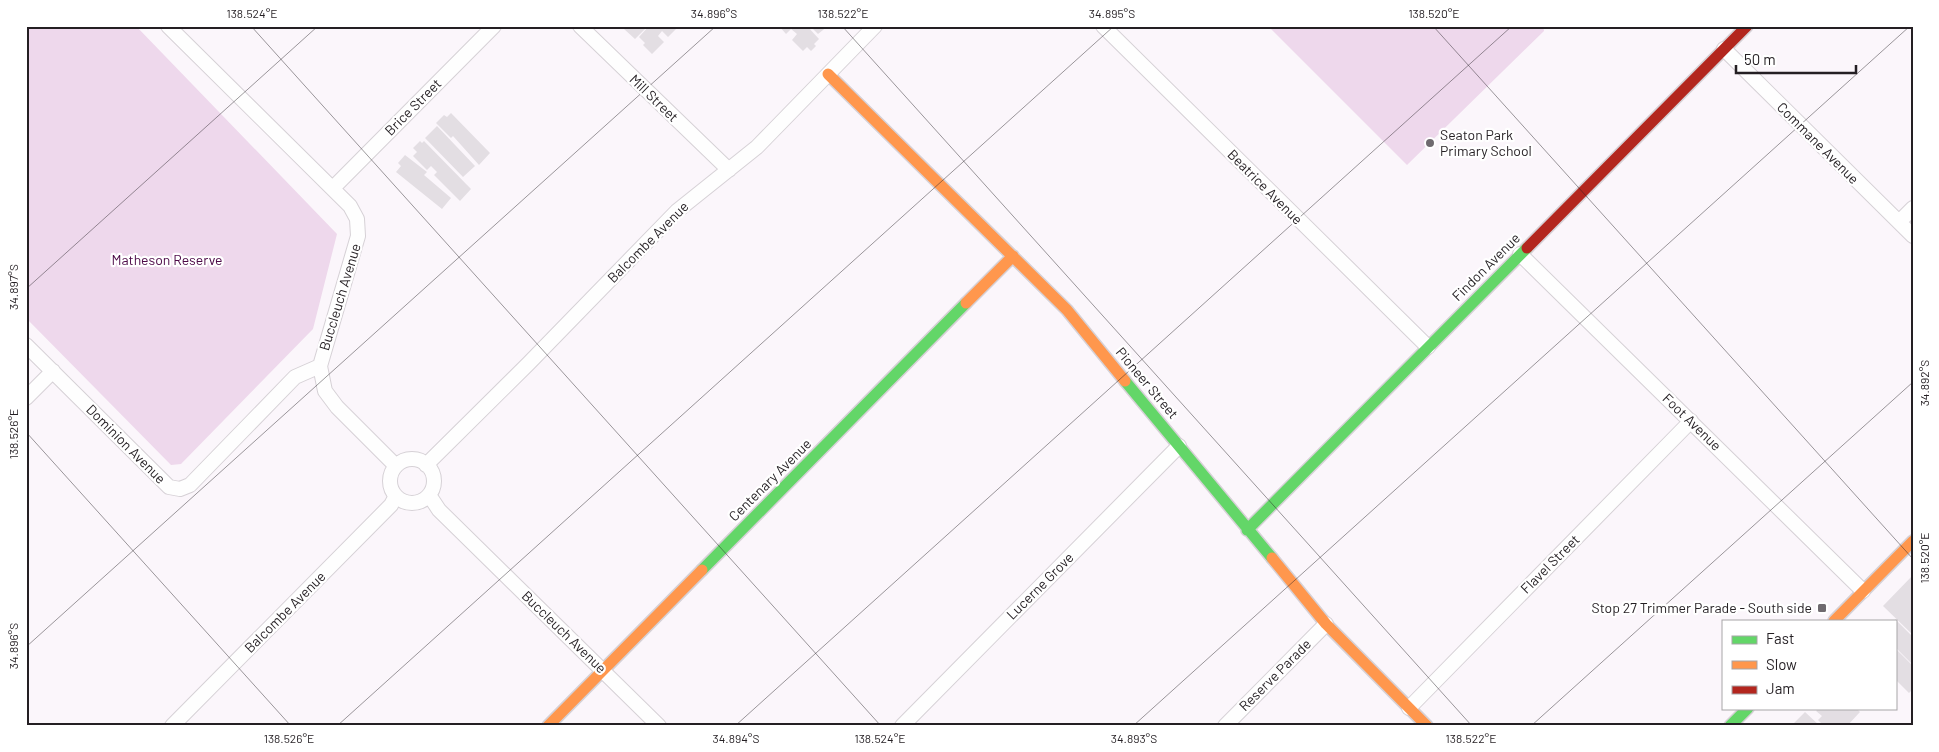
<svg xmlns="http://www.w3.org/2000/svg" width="1939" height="752" viewBox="0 0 1939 752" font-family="Barlow,sans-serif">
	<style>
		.green { fill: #eed8ec }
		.building { fill: #e3dee3 }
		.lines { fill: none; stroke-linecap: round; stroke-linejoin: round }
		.street-casing { stroke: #d6d1d6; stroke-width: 16 }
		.fast-casing { stroke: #d6d1d6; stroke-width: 14 }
		.slow-casing { stroke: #d6d1d6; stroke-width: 14 }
		.jam-casing { stroke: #d6d1d6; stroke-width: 14 }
		.street { stroke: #fefefe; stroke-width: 14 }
		.fast { stroke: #63d668; stroke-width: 11 }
		.slow { stroke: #ff974d; stroke-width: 11 }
		.jam { stroke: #b3261e; stroke-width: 11 }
		.ticks { fill: none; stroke: #241f23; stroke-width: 1; stroke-opacity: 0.45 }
		.poi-dot { fill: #6f6a6f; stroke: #fff; stroke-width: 2 }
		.labels { text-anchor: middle; stroke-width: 4.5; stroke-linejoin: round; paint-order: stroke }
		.street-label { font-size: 14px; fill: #241f23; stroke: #fff }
		.poi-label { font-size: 14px; fill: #241f23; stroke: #fff; text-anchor: start }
		.park-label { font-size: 14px; fill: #4c0947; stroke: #fff }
		.neatline { fill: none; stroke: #241f23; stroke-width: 2 }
		.ticks-label { font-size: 12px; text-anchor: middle; fill: #241f23 }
	</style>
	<rect width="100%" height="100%" fill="#fbf6fb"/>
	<!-- green -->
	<path class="green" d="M26,26H136L337,234L313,329L181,464L171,465L26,318Z
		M1268,26H1543L1544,31L1407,165Z"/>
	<!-- building -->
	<path class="building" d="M627,26H648L635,39L624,29Z
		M649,26H679L668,37L662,31L658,36L664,42L652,54L643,45L645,43L639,37Z
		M779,26H807L819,39L814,44L816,46L811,51L807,47L803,51L792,40L797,34L791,29L786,34Z
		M810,26H828L818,34Z
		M451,113L490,153L479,165L453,136L451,138L436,123L444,115L447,117Z
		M437,126L475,166L463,177L425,138Z
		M420,141L422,143L424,141L471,189L460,201L434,175L437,172L431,166L427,170L413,156L417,152L413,148Z
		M405,155L427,172L424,175L451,198L442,209L396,172L401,166L398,163Z
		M1913,575V635L1883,606Z
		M1895,619L1913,637V665L1895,647Z
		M1895,648L1913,666V689L1909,693L1895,679Z
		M1819,708H1856L1860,712L1847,726H1824L1818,720L1822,716L1816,711Z
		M1805,712L1820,726H1791Z"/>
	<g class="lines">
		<defs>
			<path id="street" d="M168,26L350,206L357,219L358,236L320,366L325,391L337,407L396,466
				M580,26L729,170
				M1103,26L1428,347
				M1724,49L1913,236
				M333,188L494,26
				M1899,222L1913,208
				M1520,254L1863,591
				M26,345L169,487L180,489L190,485L295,377L320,366
				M26,398L53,371
				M390 481a22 22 0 1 1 44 0a22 22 0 1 1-44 0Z
				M426,465L529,363L677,211L757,147L875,26
				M429,495L439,510L659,726
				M1409,708L1691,421
				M172,726L391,505L396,496
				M902,726L1179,446
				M1225,726L1326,624"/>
			<path id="fast" d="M1125,381L1272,558
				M1247,530L1527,248
				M702,570L966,303
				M1730,726L1748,708"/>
			<path id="slow" d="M828,74L1067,310L1125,381
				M966,303L1013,256
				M1272,558L1326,624L1427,726
				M1834,621L1913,541
				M548,726L702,570"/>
			<path id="jam" d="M1527,248L1747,26"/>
		</defs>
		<!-- street casing -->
		<use href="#street" class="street-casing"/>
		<!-- fast casing -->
		<use href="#fast" class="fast-casing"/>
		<!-- slow casing -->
		<use href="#slow" class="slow-casing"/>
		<!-- jam casing -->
		<use href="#jam" class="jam-casing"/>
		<!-- street -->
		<use href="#street" class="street"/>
		<!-- fast -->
		<use href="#fast" class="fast"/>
		<!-- slow -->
		<use href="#slow" class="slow"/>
		<!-- jam -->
		<use href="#jam" class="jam"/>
	</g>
	<!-- ticks -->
	<path class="ticks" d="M251,26L881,726M842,26L1472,726M1433,26L1913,559M26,289L318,26M26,432L291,726M26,647L716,26M337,726L1114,26M735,726L1512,26M1133,726L1910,26M1531,726L1913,382"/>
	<!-- markers -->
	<g class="poi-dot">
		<circle cx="1430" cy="143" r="5"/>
		<rect x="1817" y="603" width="10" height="10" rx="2.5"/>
	</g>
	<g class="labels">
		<!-- street labels -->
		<g class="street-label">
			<text transform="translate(654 98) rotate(44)" y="5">Mill Street</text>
			<text transform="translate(413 107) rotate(-45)" y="5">Brice Street</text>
			<text transform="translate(1818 143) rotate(45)" y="5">Commane Avenue</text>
			<text transform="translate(1265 187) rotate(45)" y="5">Beatrice Avenue</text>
			<text transform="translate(648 242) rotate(-45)" y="5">Balcombe Avenue</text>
			<text transform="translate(1486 267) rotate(-45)" y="5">Findon Avenue</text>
			<text transform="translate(340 297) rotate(-73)" y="5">Buccleuch Avenue</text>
			<text transform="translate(1147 383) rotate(50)" y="5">Pioneer Street</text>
			<text transform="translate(1692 422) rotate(44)" y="5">Foot Avenue</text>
			<text transform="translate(126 444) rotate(45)" y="5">Dominion Avenue</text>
			<text transform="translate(770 480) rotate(-45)" y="5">Centenary Avenue</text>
			<text transform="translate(1550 564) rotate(-45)" y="5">Flavel Street</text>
			<text transform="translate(1040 586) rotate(-45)" y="5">Lucerne Grove</text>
			<text transform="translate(285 612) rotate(-45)" y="5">Balcombe Avenue</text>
			<text transform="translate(564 632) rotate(44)" y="5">Buccleuch Avenue</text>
			<text transform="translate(1275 675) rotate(-45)" y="5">Reserve Parade</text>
		</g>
		<!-- poi labels -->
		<g class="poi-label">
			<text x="1440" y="140">Seaton Park<tspan x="1440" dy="16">Primary School</tspan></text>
			<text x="1812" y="613" text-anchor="end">Stop 27 Trimmer Parade - South side</text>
		</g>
		<!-- park labels -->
		<g class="park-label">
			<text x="167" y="265">Matheson Reserve</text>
		</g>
	</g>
	<!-- border -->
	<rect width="1939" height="752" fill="none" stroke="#ffffff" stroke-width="55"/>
	<!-- legend -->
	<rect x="1722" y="620" width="175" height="90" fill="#ffffff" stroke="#a7a5a7"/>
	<rect x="1732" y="636" width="25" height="8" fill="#63d668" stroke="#a7a5a7"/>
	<text x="1766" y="644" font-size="15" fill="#241f23">Fast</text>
	<rect x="1732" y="661" width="25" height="8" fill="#ff974d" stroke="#a7a5a7"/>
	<text x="1766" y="670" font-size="15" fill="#241f23">Slow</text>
	<rect x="1732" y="686" width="25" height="8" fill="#b3261e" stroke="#a7a5a7"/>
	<text x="1766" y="694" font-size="15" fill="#241f23">Jam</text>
	<!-- scale -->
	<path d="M1736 65v8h120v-8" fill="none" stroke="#241f23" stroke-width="2.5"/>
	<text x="1744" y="65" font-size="15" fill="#241f23" stroke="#ffffff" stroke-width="4" paint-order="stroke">50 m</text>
	<rect x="28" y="28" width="1884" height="696" class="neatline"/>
	<g class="ticks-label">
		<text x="252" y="18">138.524°E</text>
		<text x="714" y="18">34.896°S</text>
		<text x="843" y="18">138.522°E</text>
		<text x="1112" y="18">34.895°S</text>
		<text x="1434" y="18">138.520°E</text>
		<text transform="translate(14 287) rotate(-90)" y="4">34.897°S</text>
		<text transform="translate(1925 383) rotate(-90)" y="4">34.892°S</text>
		<text transform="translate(14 434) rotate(-90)" y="4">138.526°E</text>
		<text transform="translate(1925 558) rotate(-90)" y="4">138.520°E</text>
		<text transform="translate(14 646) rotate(-90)" y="4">34.896°S</text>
		<text x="289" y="743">138.526°E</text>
		<text x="736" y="743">34.894°S</text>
		<text x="880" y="743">138.524°E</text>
		<text x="1134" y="743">34.893°S</text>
		<text x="1471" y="743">138.522°E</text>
	</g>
</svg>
